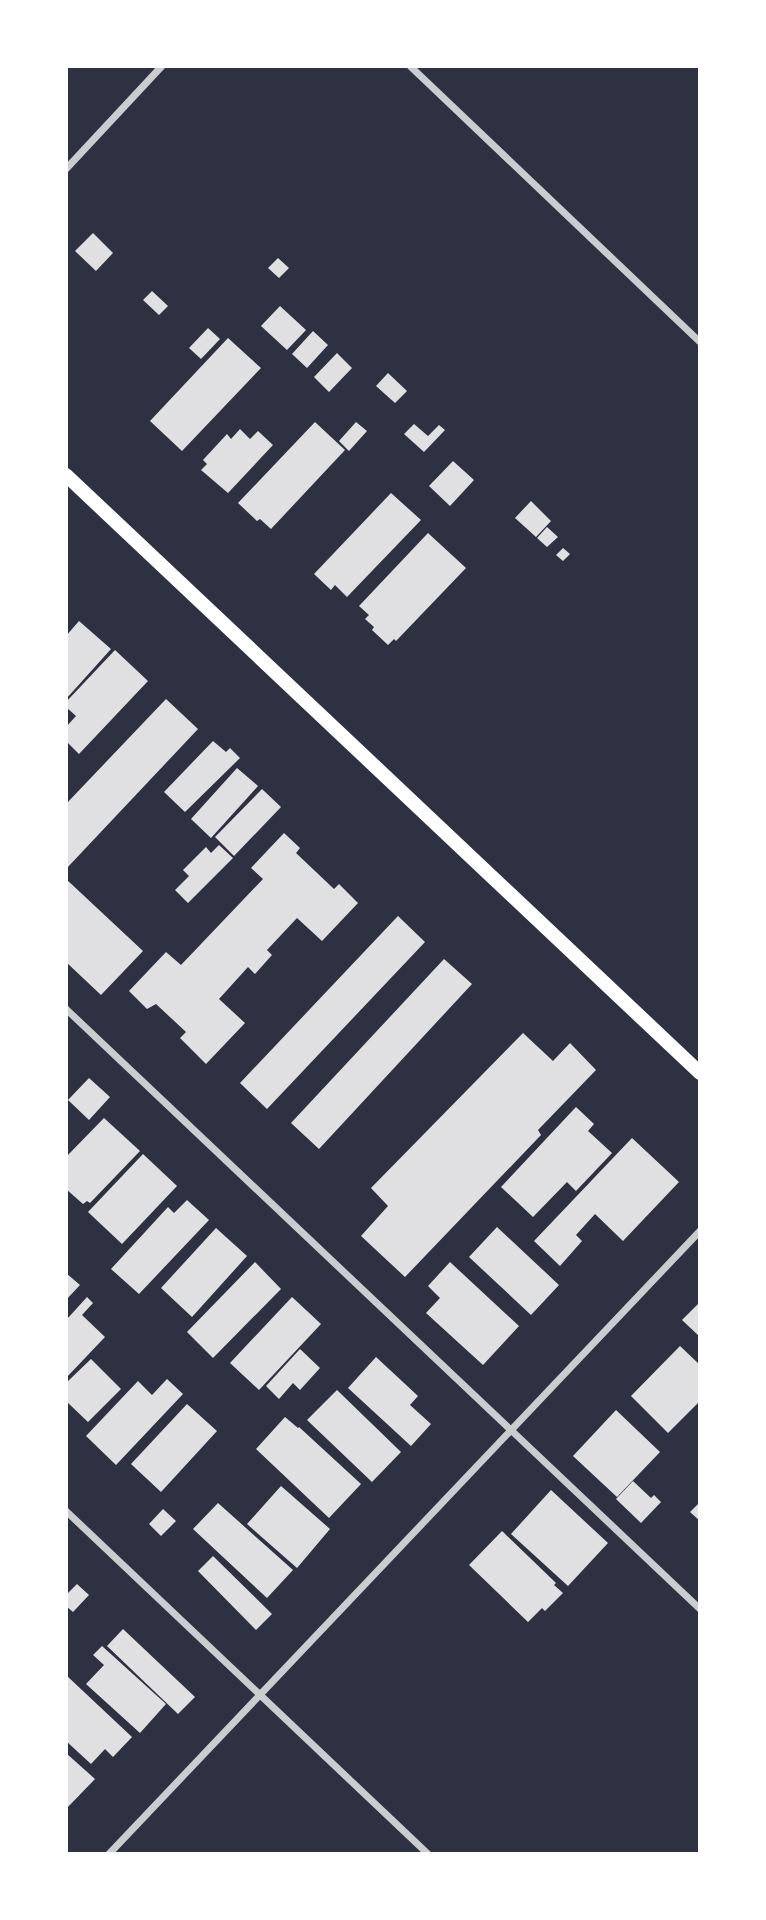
<svg xmlns="http://www.w3.org/2000/svg" width="766" height="1920" viewBox="0 0 766 1920" font-family="'Sofia Sans Condensed',sans-serif">
	<style>
		.building { fill: #e0e0e3 }
		.lines { fill: none; stroke-linecap: round; stroke-linejoin: round }
		.minor { stroke: #caccd0; stroke-width: 7 }
		.secondary { stroke: #fff; stroke-width: 14 }
	</style>
	<rect width="100%" height="100%" fill="#2d3142"/>
	<!-- building -->
	<path class="building" d="M93,233L113,253L96,271L75,251Z
		M278,258L289,268L279,278L268,268Z
		M152,291L168,306L159,315L143,300Z
		M280,306L306,330L287,350L261,326Z
		M208,328L220,339L201,359L189,348Z
		M313,331L328,345L307,368L292,354Z
		M228,338L261,368L182,451L150,421Z
		M337,353L352,368L329,392L314,377Z
		M388,373L407,391L395,403L376,386Z
		M315,422L345,450L271,529L260,519L257,521L238,503Z
		M356,422L367,431L349,451L339,441Z
		M414,424L428,436L439,425L445,430L424,452L404,434Z
		M240,429L250,439L258,431L273,445L228,493L201,470L207,464L203,460L227,434L231,439Z
		M453,461L474,480L450,506L429,486Z
		M391,493L421,520L347,597L335,585L331,590L314,574Z
		M531,501L551,521L536,537L515,518Z
		M547,527L558,537L547,547L537,538Z
		M428,533L466,568L396,641L394,639L388,645L372,630L374,627L365,619L369,615L359,606Z
		M563,548L570,554L563,561L556,555Z
		M79,621L111,649L66,699V636Z
		M115,650L148,681L79,754L66,741V727L76,716L66,707V702Z
		M166,699L198,729L66,869V804Z
		M213,741L226,752L230,748L240,758L185,812L164,792Z
		M237,768L258,786L211,838L191,819Z
		M262,789L281,807L234,856L215,837Z
		M284,833L300,848L296,853L334,889L339,884L358,903L322,941L297,918L267,950L272,955L255,974L248,967L219,999L245,1023L206,1064L180,1038L186,1032L156,1004L147,1009L129,991L166,952L181,965L263,879L251,868Z
		M219,845L233,858L188,903L175,890L189,876L183,870L206,847L211,853Z
		M66,879L143,951L101,995L66,962Z
		M398,916L425,942L267,1109L240,1083Z
		M444,959L472,984L319,1149L291,1123Z
		M523,1033L553,1061L570,1043L596,1070L538,1130L541,1135L405,1277L361,1236L388,1206L371,1188Z
		M89,1078L110,1097L89,1120L68,1100Z
		M576,1107L594,1124L588,1131L612,1153L576,1191L567,1182L533,1217L501,1187Z
		M104,1118L140,1151L90,1203L87,1201L83,1204L66,1189V1157Z
		M632,1138L679,1182L623,1241L595,1214L576,1235L582,1241L560,1266L534,1241Z
		M143,1154L177,1186L122,1244L88,1212Z
		M187,1200L209,1220L139,1294L111,1269L168,1207L174,1213Z
		M497,1227L559,1285L531,1315L469,1257Z
		M216,1228L247,1256L192,1317L161,1288Z
		M255,1262L281,1289L213,1358L187,1332Z
		M450,1262L519,1326L483,1365L426,1313L440,1298L428,1286Z
		M66,1273L80,1285L66,1300Z
		M87,1297L93,1303L82,1315L105,1337L66,1378V1316L68,1318Z
		M292,1297L321,1324L259,1390L230,1363Z
		M700,1302V1337L682,1320Z
		M680,1346L700,1365V1401L668,1433L631,1396Z
		M300,1349L320,1368L300,1390L293,1383L279,1399L266,1386Z
		M376,1357L418,1396L410,1405L431,1424L411,1446L348,1388Z
		M91,1359L121,1389L88,1422L66,1401V1383Z
		M167,1379L183,1394L116,1465L86,1436L138,1381L152,1395Z
		M337,1390L401,1452L372,1482L307,1420Z
		M187,1404L217,1431L161,1492L131,1464Z
		M616,1410L660,1452L617,1497L573,1456Z
		M285,1417L298,1428L299,1427L361,1484L329,1518L256,1449Z
		M633,1481L651,1498L654,1495L661,1502L641,1523L616,1499Z
		M281,1486L330,1529L297,1568L247,1524Z
		M551,1490L608,1543L568,1586L511,1534Z
		M700,1502V1521L690,1512Z
		M218,1503L293,1570L267,1598L193,1529Z
		M163,1509L176,1521L161,1536L149,1524Z
		M502,1531L556,1583L554,1585L563,1593L545,1611L542,1608L528,1622L469,1565Z
		M213,1556L272,1614L256,1630L198,1571Z
		M77,1584L89,1595L73,1612L66,1606V1595Z
		M123,1629L195,1697L178,1714L107,1646Z
		M102,1646L166,1704L140,1733L86,1684L104,1665L93,1655Z
		M66,1675L132,1737L113,1757L105,1749L91,1764L66,1741Z
		M66,1753L95,1779L66,1809Z"/>
	<g class="lines">
		<!-- minor -->
		<path class="minor" d="M410,66L700,342
			M66,169L162,66
			M66,1009L700,1609
			M66,1511L428,1854
			M109,1854L700,1231"/>
		<!-- secondary -->
		<path class="secondary" d="M66,475L700,1073"/>
	</g>
	<!-- border -->
	<rect width="766" height="1920" fill="none" stroke="#ffffff" stroke-width="136"/>
</svg>
